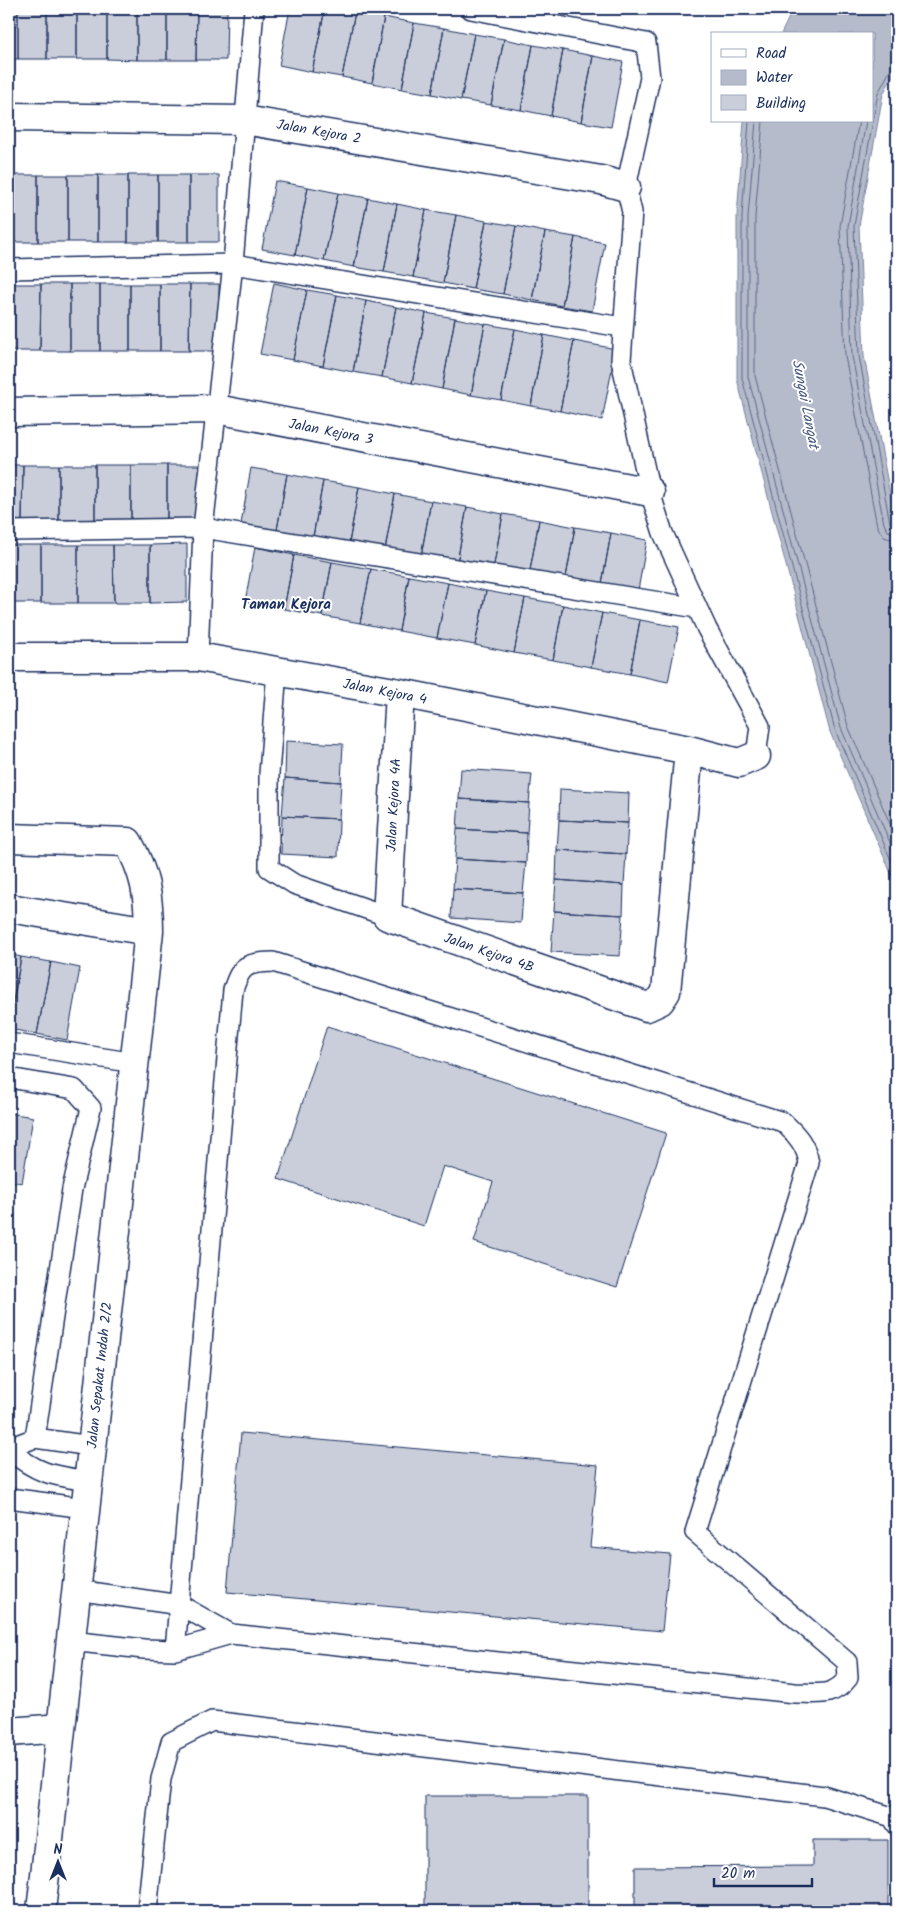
<svg xmlns="http://www.w3.org/2000/svg" width="906" height="1920" viewBox="0 0 906 1920" font-family="Kalam,sans-serif">
	<style>
		.water { fill: #b5bbca; stroke: #77839f }
		.lines { fill: none; stroke-linecap: round; stroke-linejoin: round }
		.shore { stroke: #596789; stroke-width: 1 }
		.building { fill: #caceda; stroke: #1b2f5e }
		.service-casing { stroke: #1b2f5e; stroke-width: 22 }
		.minor-casing { stroke: #1b2f5e; stroke-width: 31 }
		.service { stroke: #fff; stroke-width: 19 }
		.minor { stroke: #fff; stroke-width: 28 }
		.labels { text-anchor: middle; stroke-width: 4; stroke-linejoin: round; paint-order: stroke }
		.street-label { font-size: 14px; fill: #1b2f5e; stroke: #fff }
		.water-label { font-size: 15px; font-style: italic; fill: #49597e; stroke: #fff }
		.neighbourhood-label { font-size: 15px; font-weight: bold; fill: #1b2f5e; stroke: #fff }
	</style>
	<rect width="100%" height="100%" fill="#fff"/>
	<filter id="ink" filterUnits="userSpaceOnUse"><feTurbulence type="fractalNoise" baseFrequency=".02" numOctaves="2"/><feDisplacementMap in="SourceGraphic" scale="10" xChannelSelector="R" yChannelSelector="G"/><feConvolveMatrix kernelMatrix="1 2 1 2 8 2 1 2 1" color-interpolation-filters="sRGB"/></filter>
	<g filter="url(#ink)">
		<!-- water -->
		<path class="water" d="M793,9H897V68L883,94L859,226L864,356L897,532V887L830,732L737,379V216L744,121H872V34H781Z"/>
		<g class="lines">
			<!-- shore -->
			<path class="shore" d="M897,67L891,69L878,93L854,226L859,356L890,523L893,527H897
				M749,121L742,216V378L835,730L897,874
				M756,121L748,217V377L841,728L897,859
				M763,121L755,217V376L848,726L897,840
				M859,121L840,226L845,356L877,526L884,537L897,541
				M866,121L848,226L852,356L884,524L888,531L897,534"/>
		</g>
		<!-- building -->
		<path class="building" d="M9,9H18V59H9Z
			M18,9H47V59H18Z
			M47,9H77V59H47Z
			M77,9H107V59H77Z
			M107,9H137V60L107,59Z
			M137,9H167V60H137Z
			M167,9H197L196,60H167Z
			M197,9H227L226,60H196Z
			M290,9H325L312,72L279,65Z
			M325,9L355,12L342,77L312,72Z
			M355,12L384,17L372,83L342,77Z
			M384,17L414,23L402,89L372,83Z
			M414,23L444,28L432,94L402,89Z
			M444,28L474,34L461,100L432,94Z
			M474,34L504,39L491,105L461,100Z
			M504,39L533,45L521,110L491,105Z
			M533,45L563,50L551,116L521,110Z
			M563,50L593,56L581,122L551,116Z
			M593,56L623,62L611,127L581,122Z
			M9,175H38V242H9Z
			M38,175H68V242H38Z
			M68,175H98V242H68Z
			M98,175H128V242H98Z
			M128,175H158V242H128Z
			M158,175H189V242H158Z
			M189,175H219V242H189Z
			M275,181L308,187L295,255L262,249Z
			M308,187L338,193L324,261L295,255Z
			M338,193L368,198L354,267L324,261Z
			M368,198L397,204L384,272L354,267Z
			M397,204L426,210L413,277L384,272Z
			M426,210L456,215L443,283L413,277Z
			M456,215L486,221L473,289L443,283Z
			M486,221L516,226L503,294L473,289Z
			M516,226L545,232L532,300L503,294Z
			M545,232L575,237L562,306L532,300Z
			M575,237L605,243L592,311L562,306Z
			M274,283L307,290L293,360L260,354Z
			M9,284H11V351H9Z
			M11,284H41L40,351H11Z
			M41,284H70V351H40Z
			M70,284H100V351H70Z
			M100,284H130V351H100Z
			M130,284H160V351H130Z
			M160,284H190L189,351H160Z
			M190,284H219V351H189Z
			M307,290L337,295L323,366L293,360Z
			M337,295L366,301L353,372L323,366Z
			M366,301L396,307L382,377L353,372Z
			M396,307L426,313L412,383L382,377Z
			M426,313L455,318L442,389L412,383Z
			M455,318L485,324L471,395L442,389Z
			M485,324L515,329L501,400L471,395Z
			M515,329L544,335L531,406L501,400Z
			M544,335L574,341L560,411L531,406Z
			M574,341L616,349L602,420L560,411Z
			M9,465H23L22,521H9Z
			M23,465H59V521H22Z
			M59,465H95V521H59Z
			M95,465H131V521H95Z
			M131,465H167V522L131,521Z
			M167,465H203V522H167Z
			M251,468L287,474L277,530L241,524Z
			M287,474L323,481L313,537L277,530Z
			M323,481L359,487L349,543L313,537Z
			M359,487L395,494L385,550L349,543Z
			M395,494L431,501L421,556L385,550Z
			M431,501L467,507L457,563L421,556Z
			M467,507L503,514L493,570L457,563Z
			M503,514L539,520L529,576L493,570Z
			M539,520L575,527L565,583L529,576Z
			M575,527L611,533L601,589L565,583Z
			M611,533L647,540L637,596L601,589Z
			M187,544V602L150,603V545Z
			M9,545H41V603H9Z
			M41,545H78V603H41Z
			M78,545H113L114,603H78Z
			M113,545H150V603H114Z
			M255,547L294,555L284,609L245,602Z
			M294,555L332,562L322,616L284,609Z
			M332,562L371,569L360,623L322,616Z
			M371,569L409,576L399,631L360,623Z
			M409,576L448,583L437,638L399,631Z
			M448,583L486,591L475,645L437,638Z
			M486,591L525,598L514,653L475,645Z
			M525,598L563,605L553,660L514,653Z
			M563,605L602,613L591,667L553,660Z
			M602,613L640,620L630,674L591,667Z
			M640,620L679,627L668,682L630,674Z
			M286,741L343,744L341,782L285,778Z
			M461,769L532,774L529,803L459,799Z
			M285,778L341,782L339,819L282,816Z
			M560,789L629,793L628,823L559,820Z
			M459,799L529,803L527,833L457,829Z
			M282,816L339,819L338,857L281,854Z
			M559,820L628,823L626,854L557,850Z
			M457,829L527,833L526,863L455,859Z
			M557,850L626,854L624,885L556,880Z
			M455,859L526,863L523,893L453,889Z
			M556,880L624,885L623,915L554,911Z
			M453,889L523,893L521,923L451,918Z
			M554,911L623,915L620,956L551,952Z
			M9,954L21,957L9,1023Z
			M21,957L51,962L37,1034L9,1029Z
			M51,962L80,968L67,1040L37,1034Z
			M327,1026L666,1133L617,1287L474,1242L493,1182L443,1166L424,1226L278,1179Z
			M9,1113L33,1117L22,1183L9,1181Z
			M241,1433L598,1465L590,1547L670,1554L662,1631L227,1592Z
			M425,1796H588V1911H425Z
			M813,1840H888V1911H635V1867L813,1866Z"/>
		<g class="lines">
			<defs>
				<path id="service" d="M471,9L646,43L650,78L626,187L632,212L621,360L650,492L663,533L707,629L760,726L756,756
					M9,269L233,264L622,327
					M9,531L203,528L697,608
					M198,657L203,528L233,264L254,9
					M277,670L269,774V868L294,884L387,916
					M9,1043L135,1063
					M9,1078L74,1089L91,1108L72,1189L35,1438L9,1448
					M35,1438L91,1446
					M9,1450C38,1474 51,1475 88,1481
					M9,1498L85,1508
					M76,1590L180,1605L231,1634
					M70,1641L144,1649L175,1650L231,1634L795,1693C817,1693 833,1698 848,1678L847,1662L695,1532L809,1163C806,1145 797,1135 783,1122L273,962C246,963 241,965 233,990L175,1650
					M147,1911L161,1779L171,1742L212,1721L824,1796L892,1817L897,1825"/>
				<path id="minor" d="M9,117L244,120L601,180L626,187
					M9,412L216,409L650,492
					M9,657H198L400,693L689,750L739,763L756,756
					M400,693L387,916L647,1007L660,1001L666,992L689,750
					M9,838L128,842C145,873 149,896 149,931L41,1911
					M9,908L149,931
					M9,1732L61,1728"/>
			</defs>
			<!-- service casing -->
			<use href="#service" class="service-casing"/>
			<!-- minor casing -->
			<use href="#minor" class="minor-casing"/>
			<!-- service -->
			<use href="#service" class="service"/>
			<!-- minor -->
			<use href="#minor" class="minor"/>
		</g>
	</g>
	<g class="labels">
		<!-- street labels -->
		<g class="street-label">
			<text transform="translate(319 131) rotate(10)" y="5">Jalan Kejora 2</text>
			<text transform="translate(331 431) rotate(11)" y="5">Jalan Kejora 3</text>
			<text transform="translate(385 691) rotate(11)" y="5">Jalan Kejora 4</text>
			<text transform="translate(393 805) rotate(-87)" y="5">Jalan Kejora 4A</text>
			<text transform="translate(489 952) rotate(19)" y="5">Jalan Kejora 4B</text>
			<text transform="translate(99 1375) rotate(-84)" y="5">Jalan Sepakat Indah 2/2</text>
		</g>
		<!-- water labels -->
		<g class="water-label">
			<text transform="translate(806 404) rotate(79)" y="5">Sungai Langat</text>
		</g>
		<!-- neighbourhood labels -->
		<g class="neighbourhood-label">
			<text x="286" y="609">Taman Kejora</text>
		</g>
	</g>
	<!-- margin -->
	<rect width="906" height="1920" fill="none" stroke="#fff" stroke-width="30"/>
	<rect x="15" y="15" width="876" height="1890" fill="none" stroke="#1b2f5e" stroke-width="2" filter="url(#ink)"/>
	<!-- legend -->
	<rect x="711" y="32" width="162" height="90" fill="#ffffff" stroke="#a4acbf"/>
	<rect x="721" y="49" width="25" height="8" fill="#ffffff" stroke="#a4acbf"/>
	<text x="756" y="58" font-size="15" fill="#1b2f5e">Road</text>
	<rect x="721" y="70" width="25" height="15" fill="#b5bbca" stroke="#a4acbf"/>
	<text x="756" y="82" font-size="15" fill="#1b2f5e">Water</text>
	<rect x="721" y="95" width="25" height="15" fill="#caceda" stroke="#a4acbf"/>
	<text x="756" y="108" font-size="15" fill="#1b2f5e">Building</text>
	<!-- north arrow -->
	<g transform="translate(58 1862)" stroke="#ffffff" stroke-width="4" paint-order="stroke">
	<path d="M0-4L9 19L0 12L-9 19Z" fill="#1b2f5e"/>
	<text y="-8" font-size="14" font-weight="bold" text-anchor="middle" fill="#1b2f5e">N</text>
	</g>
	<!-- scale -->
	<path d="M714 1878v8h98v-8" fill="none" stroke="#1b2f5e" stroke-width="2.5"/>
	<text x="721" y="1878" font-size="15" fill="#1b2f5e" stroke="#ffffff" stroke-width="4" paint-order="stroke">20 m</text>
</svg>
